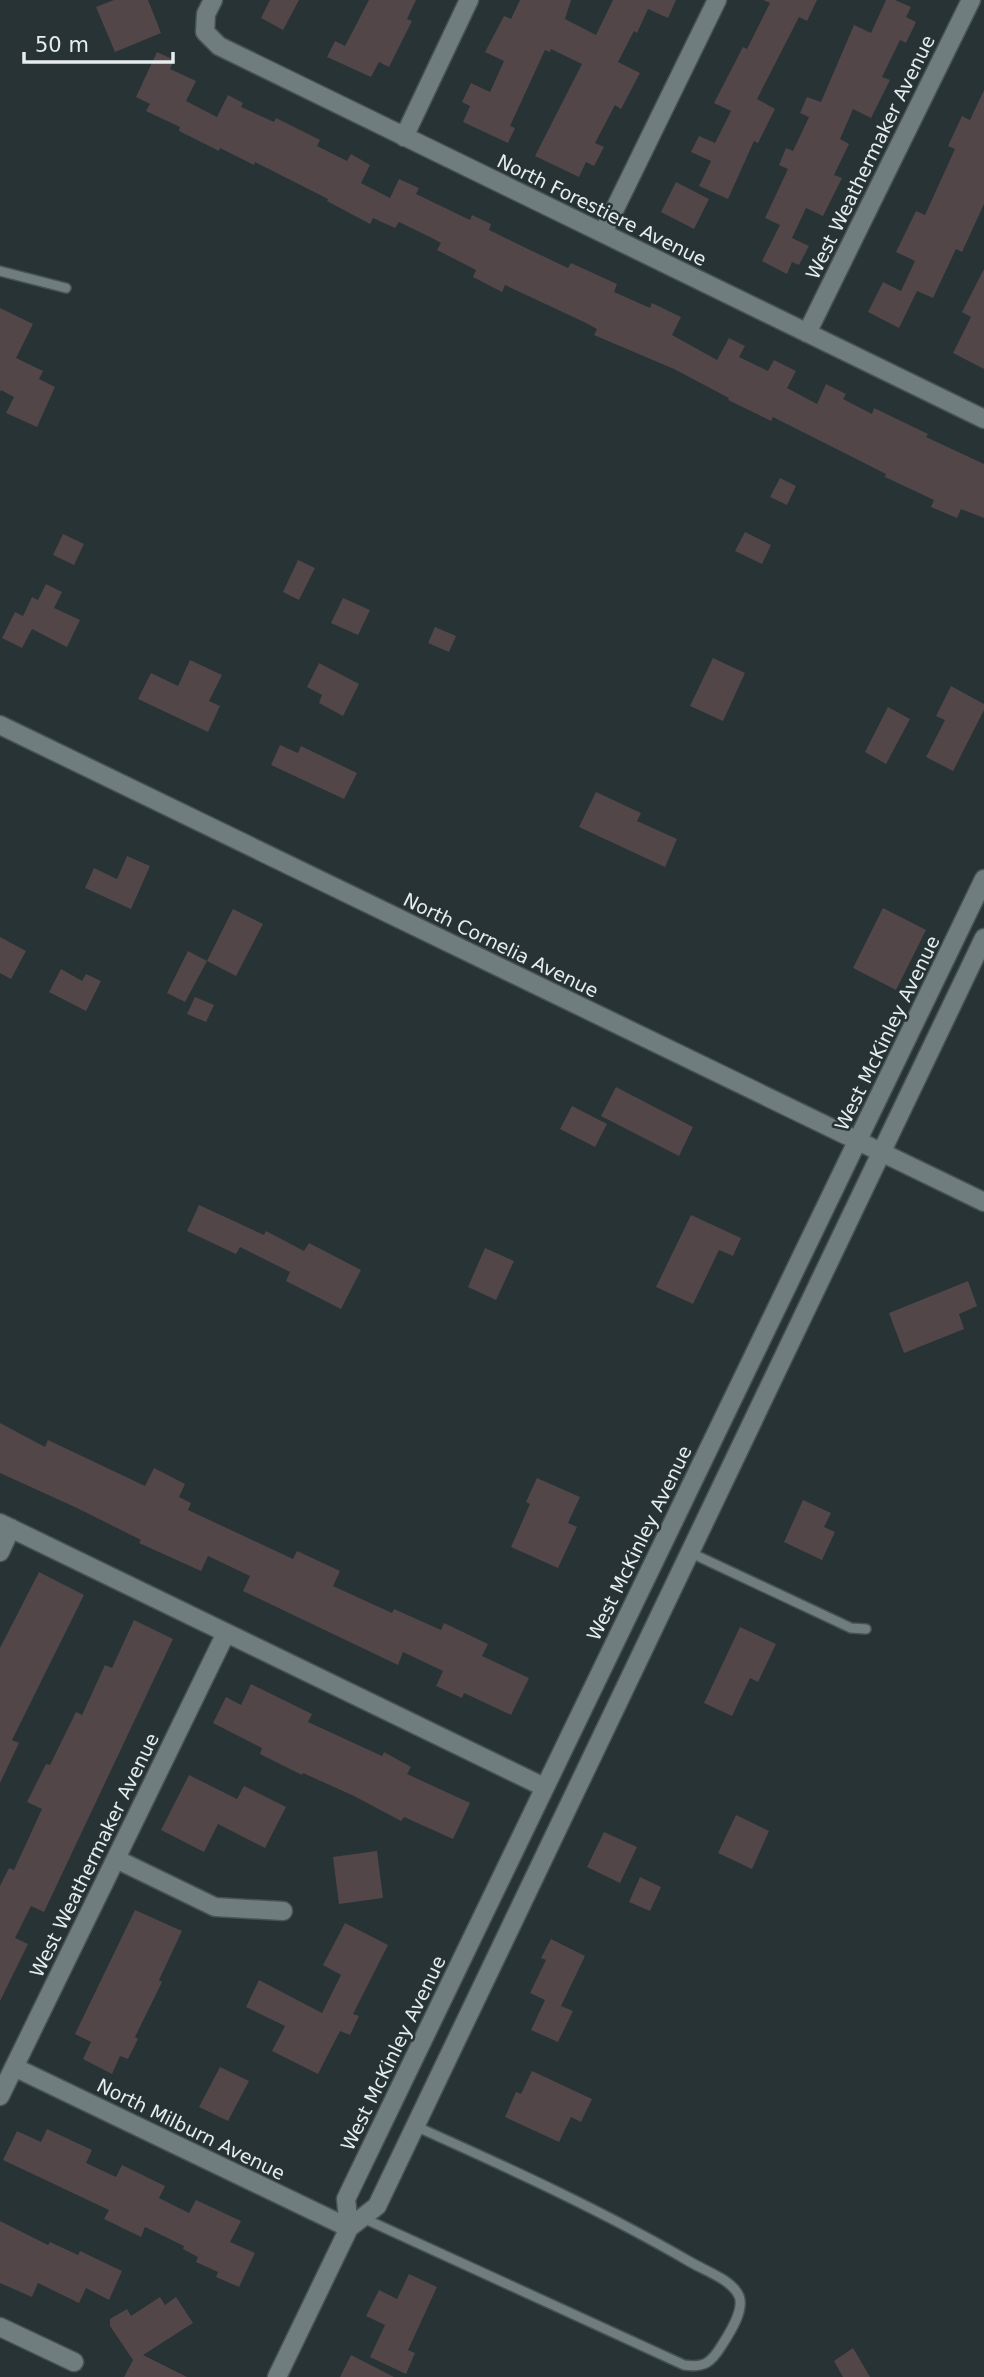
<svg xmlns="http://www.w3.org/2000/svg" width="984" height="2377" viewBox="0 0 984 2377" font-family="'DejaVu Sans',sans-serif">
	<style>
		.building { fill: #524648 }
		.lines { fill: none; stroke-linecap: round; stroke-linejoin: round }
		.lane-casing { stroke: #475254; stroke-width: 12 }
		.street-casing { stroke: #475254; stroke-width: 21 }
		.secondary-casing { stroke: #475254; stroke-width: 21 }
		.lane { stroke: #6f7d7f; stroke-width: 9 }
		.street { stroke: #6f7d7f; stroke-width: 18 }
		.secondary { stroke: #6f7d7f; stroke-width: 18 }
		.labels { text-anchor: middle; stroke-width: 5; stroke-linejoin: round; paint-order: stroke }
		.street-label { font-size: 19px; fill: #e6edef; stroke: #273335 }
	</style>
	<rect width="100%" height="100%" fill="#273335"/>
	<!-- building -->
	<path class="building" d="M114,0H148L161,33L115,52L96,7Z
		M270,0H299L283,30L261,18Z
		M369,0H416L407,19L412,21L389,67L379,62L371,77L327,57L335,41L345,46Z
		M520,0H571L565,19L596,35L613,0H676L668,18L648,9L637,33L634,31L618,62L640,73L621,109L615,105L595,143L604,147L594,166L586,162L579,177L535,156L582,64L551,49L550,52L545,50L510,126L515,128L508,143L463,122L470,106L462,102L471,83L490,92L504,61L485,52L504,16L511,19Z
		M763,0H817L807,21L799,17L757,99L775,109L758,143L754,141L728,199L699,186L711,161L691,152L699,136L715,143L731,111L714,103L743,47L747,49L770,3Z
		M886,0H895L911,7L906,17L916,22L906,43L900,40L882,77L890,80L871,118L853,109L840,139L849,144L834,175L842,178L823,216L806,208L792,238L809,246L799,265L792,262L787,274L762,261L780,225L765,218L788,169L779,165L786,148L793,151L809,117L800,113L807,97L821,102L854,25L871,33Z
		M157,52L174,60L170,69L196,81L186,101L217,117L228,95L243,103L241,107L274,122L276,118L320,140L317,146L347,161L351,154L370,165L361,183L390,198L399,179L419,188L416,194L470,220L472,215L491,224L489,230L530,250L568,268L571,263L617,284L614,292L650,308L652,303L681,317L672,335L717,360L729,338L745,346L739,357L768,371L774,360L796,371L787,388L817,404L826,384L846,394L843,399L872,414L874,408L928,434L926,437L984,464V518L961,509L957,518L931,507L934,500L885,477L886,474L773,417L771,421L728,400L729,398L674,369L594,335L597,329L584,322L505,285L502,292L473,277L476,270L437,250L441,243L432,238L399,222L395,228L373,218L370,224L327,201L328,199L255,162L254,165L220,148L219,151L179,131L180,127L146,111L150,104L136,97Z
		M984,90V204L962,252L956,249L933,298L917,291L899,328L868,312L883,282L901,291L915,261L896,252L916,211L925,215L955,149L948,146L962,116L970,120Z
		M676,182L709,199L694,229L661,212Z
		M984,269V369L953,353L971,317L962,312Z
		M0,308L33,324L16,358L43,371L39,379L55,387L37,427L6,413L14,397L1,390L0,392Z
		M780,478L796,486L787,505L770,497Z
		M745,532L771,545L762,564L735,551Z
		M63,534L84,544L74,565L53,555Z
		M298,560L315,568L299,600L283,592Z
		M46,584L62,592L54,608L80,620L67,647L32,629L22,648L2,638L15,612L23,616L32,597L38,600Z
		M343,598L370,610L358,635L331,623Z
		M435,627L456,636L449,652L428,643Z
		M713,658L745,673L723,721L690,706Z
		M190,660L222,675L209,701L220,706L208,732L138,699L151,673L178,686Z
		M319,663L359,684L343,716L319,703L322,695L307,687Z
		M951,686L984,704V710L953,771L926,757L945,720L936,716Z
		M888,707L910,719L886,764L865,752Z
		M280,745L298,753L301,746L357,773L344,799L271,765Z
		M596,792L641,813L637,821L677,839L665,867L579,827Z
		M127,856L150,866L131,909L85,888L94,868L117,879Z
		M883,908L926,930L896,990L853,968Z
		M233,909L263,924L236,976L207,961Z
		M0,937L26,951L11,979L0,973Z
		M188,951L207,961L185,1002L167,993Z
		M61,969L82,981L86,974L101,981L86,1011L49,992Z
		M195,997L214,1005L206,1022L187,1014Z
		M616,1087L693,1127L679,1156L601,1116Z
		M572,1106L607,1124L595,1147L560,1129Z
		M199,1205L264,1235L266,1231L304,1251L309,1243L361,1270L341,1309L286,1281L290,1272L240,1247L236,1254L187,1231Z
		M691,1215L741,1238L733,1256L719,1250L693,1304L656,1287Z
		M485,1248L514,1261L496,1300L468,1287Z
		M968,1281L977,1306L959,1314L964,1329L904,1353L889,1313Z
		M0,1423L45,1447L48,1440L145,1486L154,1468L185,1484L179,1497L191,1503L188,1510L293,1559L297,1551L340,1571L333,1586L392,1613L394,1609L441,1630L444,1623L488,1644L482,1656L529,1678L511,1715L464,1693L462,1698L436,1686L443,1671L403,1652L398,1665L243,1591L250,1576L208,1556L201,1571L139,1543L141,1540L77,1508L0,1473Z
		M537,1478L580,1497L568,1523L577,1527L558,1568L511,1547L530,1504L526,1502Z
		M803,1500L831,1513L824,1527L835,1532L822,1560L784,1542Z
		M39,1572L84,1595L12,1740L19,1743L0,1783V1648Z
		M134,1620L173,1639L44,1912L31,1906L15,1938L28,1944L0,2001V1886L9,1868L14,1870L42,1809L27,1802L46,1764L50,1765L76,1712L82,1715L105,1665L112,1668Z
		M740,1627L776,1644L758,1682L750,1678L732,1716L704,1703Z
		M251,1684L312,1714L308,1722L382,1756L384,1752L411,1767L407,1774L470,1803L453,1839L404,1817L401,1821L354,1796L303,1773L302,1775L260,1754L262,1748L213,1723L226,1697L241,1705Z
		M189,1775L237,1799L244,1786L286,1807L265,1848L218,1824L204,1852L161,1830Z
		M736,1815L769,1831L752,1869L718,1853Z
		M604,1832L637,1847L620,1883L587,1867Z
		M377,1851L383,1898L339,1904L333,1857Z
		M640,1877L661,1887L650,1911L629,1902Z
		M135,1910L182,1931L159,1980L162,1982L135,2037L138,2039L128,2059L120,2056L112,2074L83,2059L91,2042L75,2034Z
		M345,1923L388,1945L353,2014L359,2016L350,2035L340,2031L318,2074L272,2051L285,2026L246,2007L259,1980L322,2013L341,1975L323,1965Z
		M551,1939L585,1956L561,2006L573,2011L558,2042L531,2030L545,2000L530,1993L546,1960L541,1958Z
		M220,2067L249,2081L228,2121L199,2107Z
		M532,2071L592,2099L581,2122L571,2117L559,2142L505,2117L516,2092L521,2094Z
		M47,2129L92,2150L86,2163L116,2177L122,2165L165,2186L159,2198L189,2213L196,2200L241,2221L230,2242L255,2253L239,2287L216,2277L218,2272L196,2262L198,2257L183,2249L184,2246L145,2227L141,2237L104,2219L109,2210L3,2160L17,2131L41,2142Z
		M0,2221L48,2245L50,2242L78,2255L80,2251L122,2271L109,2300L86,2288L79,2303L38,2283L32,2297L0,2283Z
		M409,2274L437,2287L408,2350L415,2353L406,2374L370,2357L385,2325L366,2316L379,2290L397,2299Z
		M160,2297L165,2305L176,2297L193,2323L143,2355L187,2377H124L133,2360L110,2326V2319L127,2309L131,2316Z
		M853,2348L870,2377H843L834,2361Z
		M351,2355L394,2377H340Z"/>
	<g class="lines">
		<defs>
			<path id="lane" d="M0,271L66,288
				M689,1552L851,1628L866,1629
				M363,2218L684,2365C704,2368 711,2363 722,2345C729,2334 745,2310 739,2296C732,2280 706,2271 692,2263C603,2211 509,2168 415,2126"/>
			<path id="street" d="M213,0L206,14L205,32L219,46L984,419
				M404,137L469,0
				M603,233L717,0
				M807,333L971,0
				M0,1523L544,1787
				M0,1552L11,1528
				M116,1859L215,1907L283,1911
				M14,2067L349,2228
				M0,2096L226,1633
				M0,2327L74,2362"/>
			<path id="secondary" d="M0,725L984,1202
				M349,2228L346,2199L984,879
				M277,2377L349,2228L377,2206L984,938"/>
		</defs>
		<!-- lane casing -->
		<use href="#lane" class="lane-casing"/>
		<!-- street casing -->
		<use href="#street" class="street-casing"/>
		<!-- secondary casing -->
		<use href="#secondary" class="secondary-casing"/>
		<!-- lane -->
		<use href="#lane" class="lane"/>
		<!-- street -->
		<use href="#street" class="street"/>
		<!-- secondary -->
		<use href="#secondary" class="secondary"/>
	</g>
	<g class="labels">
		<!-- street labels -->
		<g class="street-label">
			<text transform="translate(870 157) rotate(-64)" y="7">West Weathermaker Avenue</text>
			<text transform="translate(602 210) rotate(26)" y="7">North Forestiere Avenue</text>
			<text transform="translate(501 945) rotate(26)" y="7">North Cornelia Avenue</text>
			<text transform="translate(887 1033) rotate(-64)" y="7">West McKinley Avenue</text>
			<text transform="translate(639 1543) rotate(-64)" y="7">West McKinley Avenue</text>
			<text transform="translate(94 1855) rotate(-64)" y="7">West Weathermaker Avenue</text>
			<text transform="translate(393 2053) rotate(-64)" y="7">West McKinley Avenue</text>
			<text transform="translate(191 2129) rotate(26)" y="7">North Milburn Avenue</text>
		</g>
	</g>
	<!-- scale -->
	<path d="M24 52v10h149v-10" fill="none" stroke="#e6edef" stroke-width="3.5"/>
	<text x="35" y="52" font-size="21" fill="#e6edef" stroke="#273335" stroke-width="5" paint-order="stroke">50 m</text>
</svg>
